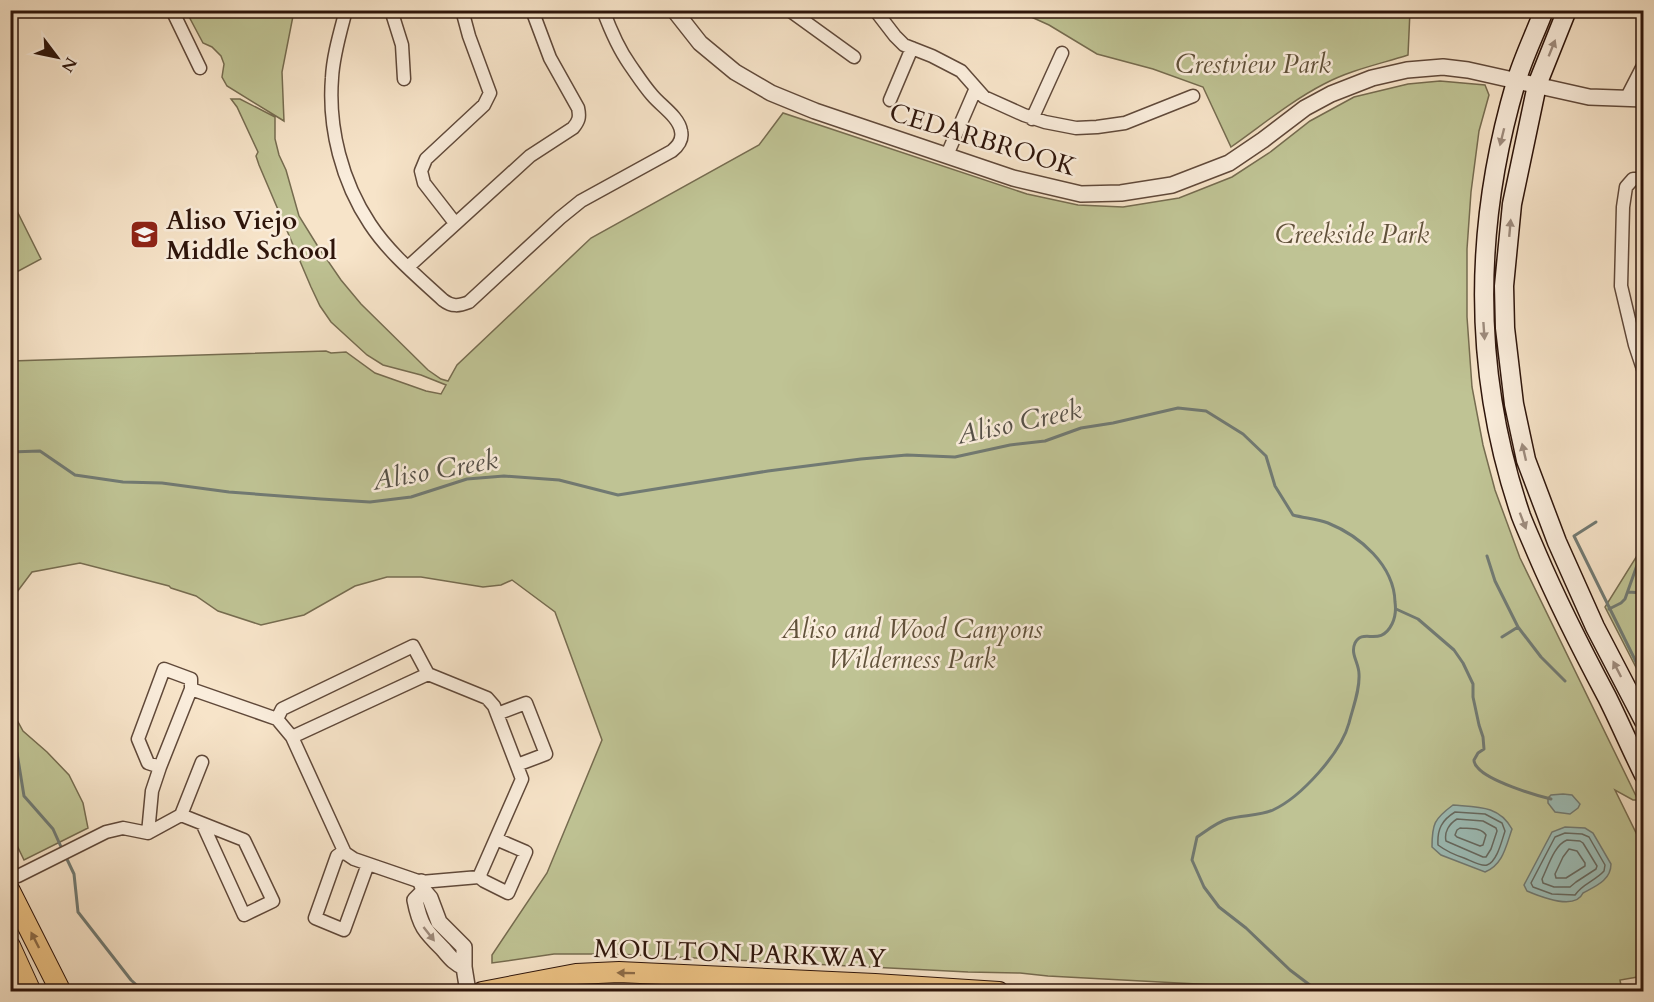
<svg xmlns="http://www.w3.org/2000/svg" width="1654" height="1002" viewBox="0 0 1654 1002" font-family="Cardo,serif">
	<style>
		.green { fill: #bfc394; stroke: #766c50; stroke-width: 1.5 }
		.water { fill: #9dbeb8; stroke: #717a73; stroke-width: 1.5 }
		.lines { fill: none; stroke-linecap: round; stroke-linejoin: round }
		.shore { stroke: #666a62; stroke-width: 1.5 }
		.stream { stroke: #717a73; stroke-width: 3 }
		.minor-casing { stroke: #60493a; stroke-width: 15 }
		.tertiary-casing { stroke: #60493a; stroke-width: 18 }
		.secondary-casing { stroke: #2e150b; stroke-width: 21 }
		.primary-casing { stroke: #2e150b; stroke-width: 22 }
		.minor { stroke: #faeddc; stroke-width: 12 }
		.tertiary { stroke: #faeddc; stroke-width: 15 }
		.secondary { stroke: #faeddc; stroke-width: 18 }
		.primary { stroke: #ecc284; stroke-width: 20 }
		.oneway { fill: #9e8c7e }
		.oneway2 { fill: #8d6c48 }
		.labels { text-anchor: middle; stroke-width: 5; stroke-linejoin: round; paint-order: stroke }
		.park-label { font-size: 26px; font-style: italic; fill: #61523b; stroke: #faeddc }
		.street-label { font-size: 26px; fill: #2e150b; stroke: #faeddc }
		.poi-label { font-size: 26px; font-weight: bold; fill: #2e150b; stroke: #faeddc; text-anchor: start }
		.water-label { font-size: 27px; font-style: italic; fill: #555048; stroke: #faeddc }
	</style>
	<rect width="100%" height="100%" fill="#f7e4c9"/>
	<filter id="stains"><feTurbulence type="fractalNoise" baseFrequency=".00333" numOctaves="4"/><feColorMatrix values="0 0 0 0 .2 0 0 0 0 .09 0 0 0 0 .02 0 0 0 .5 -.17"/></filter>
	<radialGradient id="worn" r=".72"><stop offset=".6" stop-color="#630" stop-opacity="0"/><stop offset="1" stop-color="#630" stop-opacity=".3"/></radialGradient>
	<!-- green -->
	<path class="green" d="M186,11H294L282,72L284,121L227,86L222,77L224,64L221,56L212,47L203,43Z
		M1018,11H1410L1408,55C1380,64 1350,70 1324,84C1291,101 1261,126 1231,147L1203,87L1153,69L1097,54L1049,25Z
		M1440,81L1485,85L1489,95L1479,131L1471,192L1467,249V317L1472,387L1483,445L1495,490L1520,558L1638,800H1633L1615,790L1643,847V976L1620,980L1622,991L1348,992L1048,976L1020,973L968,972L617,954H554L492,963V955L547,873L602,740L555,612L512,580L501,585L483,587L421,577H387L355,586L304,615L261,625L218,611L196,596L171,588L169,586L80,563L32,572L11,600V361L326,351L331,353L346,352L375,373L426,391L441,394L446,385L421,375L383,365L367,355L331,322L320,306L311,287L259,165L256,156L258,152L237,107L231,99H240L275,117V139L279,155L286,170L299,216L317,245L341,280L361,304L428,370L441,379L448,381L457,365L591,238L759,145L783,113L1027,194L1078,205L1123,207L1179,198L1232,177L1269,153L1310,121L1354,97L1408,84Z
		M11,199L41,259L11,275H10Z
		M1643,546V681L1605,607Z
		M10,707L23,731L47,752L69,775L83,803L88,828L24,860L11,833Z"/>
	<!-- water -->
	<path class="water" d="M1563,794L1572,795L1580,804L1578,808L1570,814L1555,812L1548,803V798L1551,795Z
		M1453,805C1477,807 1499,805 1512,829C1506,846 1503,865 1485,872L1441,855L1432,847C1432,824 1434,819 1453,805Z
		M1565,827L1585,828L1593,833L1611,864C1611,880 1596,886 1583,893C1575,911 1541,897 1527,891L1524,885L1552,832Z"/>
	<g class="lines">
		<!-- shore -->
		<path class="shore" d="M1455,812L1485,814L1502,823L1505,831C1502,840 1497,862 1487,865C1481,867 1470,860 1464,858C1455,855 1446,851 1438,845C1437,829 1442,820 1455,812Z
			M1457,819L1483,821L1496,828L1497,831L1491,849L1486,857H1483L1446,841C1444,832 1449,824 1457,819Z
			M1460,828C1469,829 1481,827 1486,835L1483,845L1480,846L1457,837L1455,835L1457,830Z
			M1565,833L1582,834L1589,837L1605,865L1604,871C1595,881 1582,884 1575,895L1552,894L1533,887L1531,883L1555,837Z
			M1567,840L1580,841L1583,843L1597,866L1596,869L1576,882L1570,887H1554L1543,883L1542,879C1548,867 1554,845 1567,840Z
			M1569,849L1577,851L1585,863V866L1566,878H1556L1555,874L1563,857Z"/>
		<!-- stream -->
		<path class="stream" d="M10,452L40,451L75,475L123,482L162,483L229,492L321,499L370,502L411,497L467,479L504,476L559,480L618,495L768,471L861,459L907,455L955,457L1010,445L1045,441L1081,428L1113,423L1178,408L1206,411L1243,434L1266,456L1275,486L1293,515C1304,518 1317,519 1328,523C1360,536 1394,565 1395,602C1396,609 1395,618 1392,624C1380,648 1363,627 1355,643C1350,654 1359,663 1359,674C1360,690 1353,707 1349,723C1341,753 1301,797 1273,810C1260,816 1242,815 1228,819C1217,822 1206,831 1197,837L1192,860L1204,887L1219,907L1246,928L1290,970L1319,992
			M1596,522L1574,536L1644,678
			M1487,556L1495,581L1518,627L1502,637
			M1628,592L1644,593
			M1396,609L1418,619L1454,650L1463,663L1473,684V697L1479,725L1483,737L1484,749L1478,753L1474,760C1474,762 1476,766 1478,768C1489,781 1534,795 1551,799
			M1609,609L1621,603L1625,599L1641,554
			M1518,627L1541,657L1565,681
			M10,742L17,753L24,796L53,829L62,849
			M65,855L74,874L78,912L131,980L144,992"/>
		<defs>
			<path id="minor" d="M172,10L200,68
				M346,10C340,33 333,56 332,78C328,128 342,182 370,224C389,253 417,276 443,300C452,307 459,306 469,302L560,218L581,201L672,151C678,146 683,139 681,131C679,117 661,106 652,95C644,86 637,75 630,65C618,48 610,29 603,10
				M391,10L402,45L404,79
				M789,10L854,57
				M875,10L895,36L904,45L932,56L961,71L984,97L1024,115L1045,122L1076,128L1097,127L1125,123L1193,96
				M1626,99L1644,64
				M890,100L912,48
				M1032,119L1062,53
				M947,155L976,88
				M1644,179H1633L1626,187L1623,207L1621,286L1635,345L1644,372
				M455,223L424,183L421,171L426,159L484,105L490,93L469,36L462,10
				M408,267L530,156L573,128C579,121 580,117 578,108L550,58L532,10
				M413,646L428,674L487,698L494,706L522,779L479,877L421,882L354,859L345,853L292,737L277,719L282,709Z
				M497,714L526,703L546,754L517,765
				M292,737L428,674
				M160,767L148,763L138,739L164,669L191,679V689L277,719
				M181,815L202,762
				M148,833L152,791L160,767L191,689
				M344,851L337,856L315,918L344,930L368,864
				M479,877L484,881L508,893L526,852L496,839
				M10,878L18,876L106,832L123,828L148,833L181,815L244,840L273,901L244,915L203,825"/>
			<path id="tertiary" d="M674,10L700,43L735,72L771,93L815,111L1013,178L1081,194L1121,193L1172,185L1229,163L1263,140L1305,108L1331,94L1372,78L1407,70L1443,67L1468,70L1589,97L1644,99
				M421,882L424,891L430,898L439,922L464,947V967L468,992
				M424,891L415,900C420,926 425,931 443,949C450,957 454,963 464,967"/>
			<path id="secondary" d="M1544,10C1535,34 1523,58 1516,82C1473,228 1472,372 1521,516C1526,529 1532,542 1537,554C1558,603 1582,650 1607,697C1620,723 1631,749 1644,775
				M1567,10L1537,85L1512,204L1504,286L1505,328L1514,404L1526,460L1557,542L1595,627L1644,721"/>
			<path id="primary" d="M10,891L61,992
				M10,946L31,992
				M482,992L576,974L619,972L875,984L999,992"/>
		</defs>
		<!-- minor casing -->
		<use href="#minor" class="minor-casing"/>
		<!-- tertiary casing -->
		<use href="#tertiary" class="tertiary-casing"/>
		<!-- secondary casing -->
		<use href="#secondary" class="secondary-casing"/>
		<!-- primary casing -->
		<use href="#primary" class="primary-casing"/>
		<!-- minor -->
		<use href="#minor" class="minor"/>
		<!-- tertiary -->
		<use href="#tertiary" class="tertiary"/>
		<!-- secondary -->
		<use href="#secondary" class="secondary"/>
		<!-- primary -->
		<use href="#primary" class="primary"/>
	</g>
	<!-- one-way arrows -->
	<defs><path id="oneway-solid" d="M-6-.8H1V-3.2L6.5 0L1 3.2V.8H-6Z" transform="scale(1.5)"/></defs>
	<g class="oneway">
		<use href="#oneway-solid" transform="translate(1552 48) rotate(-68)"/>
		<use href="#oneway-solid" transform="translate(1502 137) rotate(104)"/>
		<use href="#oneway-solid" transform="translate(1510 228) rotate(-85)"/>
		<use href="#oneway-solid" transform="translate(1484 331) rotate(86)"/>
		<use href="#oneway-solid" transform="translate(1524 452) rotate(-103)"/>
		<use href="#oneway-solid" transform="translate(1523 521) rotate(69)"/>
		<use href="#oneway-solid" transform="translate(1617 669) rotate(-117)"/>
		<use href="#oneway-solid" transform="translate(429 934) rotate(52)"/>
	</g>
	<g class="oneway2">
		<use href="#oneway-solid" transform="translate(35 940) rotate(-117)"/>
		<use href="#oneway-solid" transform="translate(626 973) rotate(-179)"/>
	</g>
	<!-- icons -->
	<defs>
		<symbol id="school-square" viewBox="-11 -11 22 22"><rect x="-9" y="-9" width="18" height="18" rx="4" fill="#8f2418" stroke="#faeddc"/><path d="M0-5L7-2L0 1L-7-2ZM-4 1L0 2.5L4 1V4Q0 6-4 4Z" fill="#fff"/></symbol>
	</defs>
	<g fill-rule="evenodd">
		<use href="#school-square" x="128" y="218" width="33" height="33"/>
	</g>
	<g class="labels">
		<!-- park labels -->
		<g class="park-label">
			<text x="1253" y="73">Crestview Park</text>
			<text x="1352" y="243">Creekside Park</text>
			<text x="912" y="638">Aliso and Wood Canyons<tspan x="912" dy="30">Wilderness Park</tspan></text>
		</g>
		<!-- street labels -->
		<g class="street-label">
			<text transform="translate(983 139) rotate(17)" y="9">CEDARBROOK</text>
			<text transform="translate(740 953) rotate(2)" y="9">MOULTON PARKWAY</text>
		</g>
		<!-- poi labels -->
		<g class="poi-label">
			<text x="166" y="229">Aliso Viejo<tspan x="166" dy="30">Middle School</tspan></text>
		</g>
		<!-- water labels -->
		<g class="water-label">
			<text transform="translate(1019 422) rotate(-12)" y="9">Aliso Creek</text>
			<text transform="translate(435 470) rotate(-10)" y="9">Aliso Creek</text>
		</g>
	</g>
	<!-- margin -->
	<rect width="1654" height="1002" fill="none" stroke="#f7e4c9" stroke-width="36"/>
	<rect x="12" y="12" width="1630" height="978" fill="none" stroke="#2e150b" stroke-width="3"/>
	<rect x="18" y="18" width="1618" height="966" fill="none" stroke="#2e150b" stroke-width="1.5"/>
	<!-- north arrow -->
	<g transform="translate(57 57) rotate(122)" stroke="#faeddc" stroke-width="4.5" paint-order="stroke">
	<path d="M0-4.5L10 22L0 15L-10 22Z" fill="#2e150b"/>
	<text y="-9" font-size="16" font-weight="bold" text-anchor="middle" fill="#2e150b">N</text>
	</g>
	<rect width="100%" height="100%" filter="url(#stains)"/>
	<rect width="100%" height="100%" fill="url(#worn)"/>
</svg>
